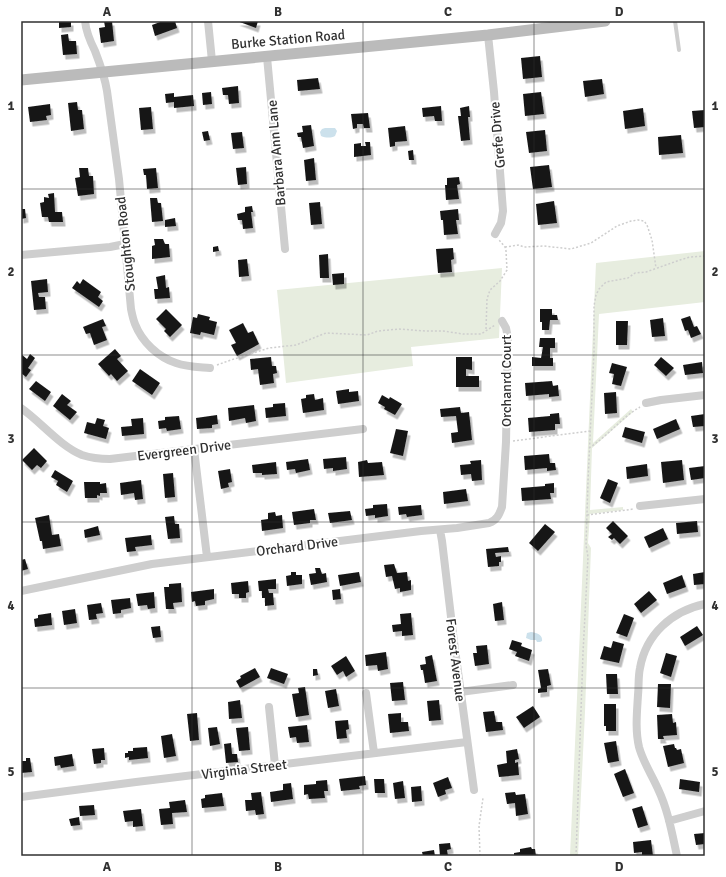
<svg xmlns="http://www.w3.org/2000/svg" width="726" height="877" viewBox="0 0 726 877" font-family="Signika,sans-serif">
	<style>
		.green { fill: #e7eddf }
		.water { fill: #cce1ec }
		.building { fill: #181818; filter: url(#shadow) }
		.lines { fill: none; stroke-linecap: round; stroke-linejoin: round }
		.path { stroke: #cecece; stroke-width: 1.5; stroke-dasharray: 2 2; stroke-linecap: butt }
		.lane { stroke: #cecece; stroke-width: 4 }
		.street { stroke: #cecece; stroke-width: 8 }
		.secondary { stroke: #bbb; stroke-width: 11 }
		.grid { fill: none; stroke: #313131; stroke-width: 1; stroke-opacity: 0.55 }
		.labels { text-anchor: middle; stroke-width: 4; stroke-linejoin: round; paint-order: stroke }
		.street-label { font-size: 14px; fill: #313131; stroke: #fff }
		.neatline { fill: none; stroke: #313131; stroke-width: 1.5 }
		.grid-label { font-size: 13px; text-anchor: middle; font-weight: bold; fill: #313131 }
	</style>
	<defs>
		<filter id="shadow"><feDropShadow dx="2.5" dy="4.5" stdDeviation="0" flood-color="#0004"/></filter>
	</defs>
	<rect width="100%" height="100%" fill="#fff"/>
	<!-- green -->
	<path class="green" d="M705,251V302L599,314L593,443L631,409L633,412L592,448L590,510L623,507V510L590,514L588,543L591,548L590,575L585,712L578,856H570C579,658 587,461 596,263Z
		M502,268L499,338L411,347L413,366L286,383L277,290Z"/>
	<!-- water -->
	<path class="water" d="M325,128H335L337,131L335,136C331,138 326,138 321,136L320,132L322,129Z
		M531,632C536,633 543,634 542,641L540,642H537L536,640H531L526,638L527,633Z"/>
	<!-- building -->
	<path class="building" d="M59,21H71V27L59,28Z
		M104,21H112L114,41L101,43L99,28L105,27Z
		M160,21H175L177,28L155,36L152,25L160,22Z
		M237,21H258L256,28Z
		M68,34L69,41H76L77,54L63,55L61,35Z
		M540,56L542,77L523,79L521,58Z
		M318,78L320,89L298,91L297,80Z
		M602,79L604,94L585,97L583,81Z
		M238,86L239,103L229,104L228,95H223L222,88Z
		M211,92L212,104L203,105L202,93Z
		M541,92L544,114L525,116L523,94Z
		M174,93V97L193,95L194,106L174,108V102L166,103L165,94Z
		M77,102L78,110H82L84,129L71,131L68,103Z
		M50,104L51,115L46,116L47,120L30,122L28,107Z
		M441,106L442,121H435L434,116L423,117L422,108Z
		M469,106L470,117H468L470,140L461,141L458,116H461L460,108Z
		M151,107L153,129L141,130L139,108Z
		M643,108L645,126L625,129L623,111Z
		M705,110V127L694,128L692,111Z
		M368,113L370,128H364L363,124H357V128L353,129L351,114Z
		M311,125L314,146L303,148L301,137H298L297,133L303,132L302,126Z
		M405,126L407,141L395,142V146L390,147L388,128Z
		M545,130L547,151L529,153L526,132Z
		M208,131L210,140L204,141L202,132Z
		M242,132L244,148L233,149L231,133Z
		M681,135L683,153L659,155L658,137Z
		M365,142H370L371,155L354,157V144L361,143V146H366Z
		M413,150L414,160H409L408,151Z
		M314,158L316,180L306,181L304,160Z
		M549,165L552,187L533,189L530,167Z
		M246,167L247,184L238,185L236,168Z
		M79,168H88L89,176H93L94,194L78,196L75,178L80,177Z
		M156,168L158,188L147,189L146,175H144L143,169Z
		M459,177L460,184L457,185L459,199L446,200L445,185H447V178Z
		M54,193L55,212H62L63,222H49L48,217H42L40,203L44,202V197L49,198L48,194Z
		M150,198H157L158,203H161L163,221L152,222Z
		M554,201L557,223L538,225L536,204Z
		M320,202L322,224L311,225L309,203Z
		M252,206L253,212H251L253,228L243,229L242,220H238L237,214L245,212V207Z
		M21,209H25L26,218L21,219Z
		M458,209L459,220H456L458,234L444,235L443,220H441L440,211Z
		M175,218L176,226L165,227V220Z
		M154,239H163L165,244H169L170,257L152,259V246L155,245Z
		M218,246L219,251L213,252V247Z
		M453,248L454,259L451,260L452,272L438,273L436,249Z
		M328,254L329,278H320L319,255Z
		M247,259L249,276L239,277L238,260Z
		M344,273V284L333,285L332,274Z
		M165,275L166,288L169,287L170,298L155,299L154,289H158L156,277Z
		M47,279L48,292L38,293L39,297H45L46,309L34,310L31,281Z
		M83,279L101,292L98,297L103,301L99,307L72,288L77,281L80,284Z
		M166,309L182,325L170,337L164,331L166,329L156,319Z
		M540,309H552V315H557L558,320H550L549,330H542V322H540Z
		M198,314L210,317L209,320L217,322L214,335L201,332L200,335L190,333L193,317L197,318Z
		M690,316L694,327L697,326L701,334L691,338L688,330L685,331L681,319Z
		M663,318L665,336L652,337L650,320Z
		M103,319L106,326L102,327L107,340L94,345L90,333L86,334L83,327Z
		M616,321H628L627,345H616Z
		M243,323L248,333L253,331L259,344L237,356L231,345L236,343L229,330Z
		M540,338H555V348H550V358H553V366H532V357L541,358L543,347H539Z
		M115,349L121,356L117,359L128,371L117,381L111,374L109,376L98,364Z
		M21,354L27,359L30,354L35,358L28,368L31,370L26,377L21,373Z
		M271,357L272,366H276L277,373L273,374L274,383L260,385L258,369L251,370L250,359Z
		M456,357H472V370L466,369V376H479V387H456Z
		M661,357L674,368L666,376L654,365Z
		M702,362L703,373L685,375L683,365Z
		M612,363L627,367L621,386L612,384L614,374L609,373Z
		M140,369L160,383L152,395L132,381Z
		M36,381L51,392L45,401L29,389Z
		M552,381L553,386L558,385L559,396L549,397V394L526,396L525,383Z
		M349,389V392L358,391L359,401L338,404L336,391Z
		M616,392L617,413L605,414L604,393Z
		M62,394L71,401L67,405L77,412L70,420L53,406Z
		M314,394L315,400L323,398L324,410L303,413L301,399L306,398V395Z
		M382,395L389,399L390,397L402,404L395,415L384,409L385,407L378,403Z
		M285,403L286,416L266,418L265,408L273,407V404Z
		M254,405L256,421L246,423L245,418L229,421L228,408Z
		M460,407L461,413L469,412L472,440L452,443L451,433L458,432L456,416L441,417L440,409Z
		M559,413L560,424H555V430L529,432L528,418L550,416V414Z
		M705,414V426L693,427L691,416Z
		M217,415L218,424L212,425V428L197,429L196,418Z
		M179,416L181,429L167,431L166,428L159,429L158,421L165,420V417Z
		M97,418L105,420L103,426L109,428L106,439L84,433L87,422L95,424Z
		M143,418L144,434L122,436L121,427L132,426L131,419Z
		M676,419L680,429L657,439L653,429Z
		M625,427L645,432L642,443L622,437Z
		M396,429L408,431L403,456L390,453Z
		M34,448L47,461L41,468L37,465L32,470L22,460Z
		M549,454L550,463H555L556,470L547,471V468L525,470L524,456Z
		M346,457L347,469L333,471V468L324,469L323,459Z
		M308,459L310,470L296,473L295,469L287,470L286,462Z
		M367,460L368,463L382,462L384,475L359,477L358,462Z
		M481,460L482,480L472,481L471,474L461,475L460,465L471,464L470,461Z
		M682,460L684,480L663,483L661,462Z
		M276,462L277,474L262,475V473H253L252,465Z
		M647,464L648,476L627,479L626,467Z
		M705,466V478L691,480L689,468Z
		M230,469L232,482L228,483L229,487L221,489L218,471Z
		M55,470L73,481L67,492L56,485L58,481L51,477Z
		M173,473L175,497L165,498L163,474Z
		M608,479L618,483L610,503L600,498Z
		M141,480L143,499L135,500L134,493L121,495L120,483Z
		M84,482H100V484L106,483L107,493H100V496L97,495V498H85Z
		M554,483V493H550L551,499L522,501L521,488L545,486V484Z
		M466,489L468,501L444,504L443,492Z
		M387,504L388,516L375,518V515L366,516L365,509L373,508V505Z
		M421,505L422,515L407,517L406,514L399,515L398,507Z
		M314,509L316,520H310V523L294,525L292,512Z
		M350,511L352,520L330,523L328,513Z
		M275,512L276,516L282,515L283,528L262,531L261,520L268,519V513Z
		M49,515L52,535L59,534L61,546L43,549L42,541H40L35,518Z
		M174,516L175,524H179L180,538L168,539L165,517Z
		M613,521L628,536L620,544L614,538L612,540L608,537L612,534L606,528Z
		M697,521L698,532L677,534L676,523Z
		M545,524L555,532L538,551L529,543Z
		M98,526L100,535L85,538L84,530Z
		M663,528L668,539L649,548L644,537Z
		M151,535L152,545L135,547L136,551L127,552L125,538Z
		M508,547L509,552L495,553L496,557L501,556V562H499V566L488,567L486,549Z
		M25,559L28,569L21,571V560Z
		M394,564L397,573L407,572L408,581L411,580V590L400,592V588L395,589L392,576L386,577L384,565Z
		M315,568H320L322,574L326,573L327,582L311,585L309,574L316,573Z
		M291,572H296V575H302V584L287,586L286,576L291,575Z
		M359,572L361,582L340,586L338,575Z
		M705,572V584L694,585L693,574Z
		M682,575L686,587L667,594L663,583Z
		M276,579V589H268L269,593H273L274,605L265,606V598H262V591H259L258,581Z
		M248,581L249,592L246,593V598H239V594H232L231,583Z
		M181,583L182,602L173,603L174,609H166L164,587H169V584Z
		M214,589V599L205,601V605L196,606L195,601L192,602L191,592Z
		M340,589L341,599L333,600L332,590Z
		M649,591L657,600L641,613L634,604Z
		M154,592L155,608L148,609L147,605L138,606L136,594Z
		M130,598L131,608L121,610V613L113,614L111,600Z
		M502,602L504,620L495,621L493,604Z
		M101,603L103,613L96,614L97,619L89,620L87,605Z
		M75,609L77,623L64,625L62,611Z
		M51,613L52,625L35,627L34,619L38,618V615Z
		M411,613L413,635L402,636V631L393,632L392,625L401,624L400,614Z
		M624,614L634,618L627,637L616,633Z
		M160,626L161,637L153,638L151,627Z
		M697,626L703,635L685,646L680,637Z
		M512,640L522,643L521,646L532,650L529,661L515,656L517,652L509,649Z
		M613,641L624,644L619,663L600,659L604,646L611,648Z
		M487,645L489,664L475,666L473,653H477L476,646Z
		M386,652L388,669L378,671L377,665L366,666L365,655Z
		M666,653L677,656L671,677L660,673Z
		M432,655L437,681L425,683L423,670H421L420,665L426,664L425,657Z
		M346,656L355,671L346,677L343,671L337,675L331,666Z
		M255,668L260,677L240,688L236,681L241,678L240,676Z
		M271,668L288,674L284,684L267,678Z
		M313,669H317L318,675L313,676Z
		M548,669L551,685L547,686V692L538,693V689L541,688L538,670Z
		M606,674H617L618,694H607Z
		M403,682L405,700L392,701L390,683Z
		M658,684H671L670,708L657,707Z
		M305,687L309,715L296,717L292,694L299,693L298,688Z
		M336,689L339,706L328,708L325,691Z
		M240,700L242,718L229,719L228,702Z
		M439,700L441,720L429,721L427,701Z
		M604,704H616V731H606V726H604Z
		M533,706L540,717L524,728L516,717Z
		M494,711L496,722H502L503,730L486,732L483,712Z
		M197,713L199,740L190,741L187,714Z
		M401,713V722H408L409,731L390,733L388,714Z
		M672,714L673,723L676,722L677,735L663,736L664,739H658L657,715Z
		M348,720L349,729L346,730L347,738L337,739L335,721Z
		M307,725L309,742L297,743L296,737L290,738L288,727Z
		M217,727L220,744L210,746L208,728Z
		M248,727L250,750L239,751L236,728Z
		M172,734L176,756L164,758L161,736Z
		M616,741L619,761L608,763L604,743Z
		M231,743L232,754H237L238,762L226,763L224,744Z
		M674,744L675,748H676L677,750L681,749L684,763L668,767L663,746Z
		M147,747L148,758L129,760V757L125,758V753H128V751H133V748Z
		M104,748L105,760H101V763L94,764L92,749Z
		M517,749L519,759L515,760V763L518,762L519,775L499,777L497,765L507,763L506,751Z
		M72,754L74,766L61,768L60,765L55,766L54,757Z
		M26,758H30L32,772L21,773V761H26Z
		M625,769L634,793L623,797L614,774Z
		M365,776L366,785L359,786L360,789L341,791L339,779Z
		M448,777L452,788L445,790L446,794L438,797L433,783Z
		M374,779H384L385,793H375Z
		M680,779L700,782L699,792L679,789Z
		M327,780L328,791H324L325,798L309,799L308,794L304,795V785L316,784V781Z
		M403,781L405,798L395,799L393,783Z
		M291,783L293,799L271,802L270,792L283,790V784Z
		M421,786L422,801L412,802L411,787Z
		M261,792L264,814L256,815L255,810L246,811L245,800H252L251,793Z
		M515,792L516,795L525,794L528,814L516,816L515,803L507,804L505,793Z
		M222,793L224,806L202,808L201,799L205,798V795Z
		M185,800L187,812L172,813L173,824L161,825L159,809L170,808L169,802Z
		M94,805L95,815L80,816L79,806Z
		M642,806L648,825L638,828L632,809Z
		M141,809L143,826L133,827V821L125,822L123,811Z
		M79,817L80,825L71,826L69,819Z
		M705,833V844L696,845L694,834Z
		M651,840L653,856H642V852L634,853L633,842Z
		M450,843L451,849L447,850L448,856H440L439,844Z
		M531,847L532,849H535L536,856H514V853L520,852V849Z
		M434,850L435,856H423L422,852Z"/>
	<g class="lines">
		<!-- path -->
		<path class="path" d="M505,247L519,245L524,247L544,246L571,249L591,243L617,226L631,221L638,220L644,221L647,225L652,240L656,268
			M486,329L487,299L490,290L500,281L507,270L506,251L505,247L499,240
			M217,365L231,360L269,348L296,345L326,333L367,335L378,331L399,329L425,331H443L463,334H481L495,325
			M513,441L590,431
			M589,448C608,436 621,418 640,407
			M587,515L627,510L633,509
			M480,856L479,826L483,798
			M576,856L583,653L588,557L586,545L588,481L594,351V306L596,295L599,289L606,282L628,278L635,273L646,272L680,260L690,257L705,256"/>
		<!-- lane -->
		<path class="lane" d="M675,21L679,50"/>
		<!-- street -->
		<path class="street" d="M85,21C86,32 90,41 95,51C100,64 105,78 107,91L119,179L131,309C132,314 133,319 135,324C142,342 158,357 176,363C187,367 199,367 210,368
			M208,21L212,61
			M488,35L494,92L503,211L501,223L495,234
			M267,57L285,249
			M21,255L110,247L125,244
			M646,403L661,400L705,395
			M21,408C41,422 60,446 82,455C91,458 100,459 110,459L363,429
			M194,449L207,557
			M640,506L705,499
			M440,530L442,541L454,642L474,790
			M21,591L152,564L421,531L457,528L489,523C497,520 499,515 502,507L506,442L508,338L506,328L502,321
			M460,692L513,685
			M366,693L374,753
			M269,707L275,765
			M21,797L136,782L467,742
			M669,821L705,811
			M677,856C672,833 668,810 658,789C652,775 643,762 639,747C635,730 637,712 638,695C639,686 638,677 640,668C646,634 672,611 705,604"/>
		<!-- secondary -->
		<path class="secondary" d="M21,80L488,35L605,21"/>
	</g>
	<!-- grid -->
	<path class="grid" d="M192,21V856M363,21V856M534,21V856M21,189H705M21,355H705M21,522H705M21,688H705"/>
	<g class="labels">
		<!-- street labels -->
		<g class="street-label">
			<text transform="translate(288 39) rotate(-5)" y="5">Burke Station Road</text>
			<text transform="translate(497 135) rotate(-95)" y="5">Grefe Drive</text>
			<text transform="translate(276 153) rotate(-95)" y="5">Barbara Ann Lane</text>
			<text transform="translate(125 244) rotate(-96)" y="5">Stoughton Road</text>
			<text transform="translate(506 381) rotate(-90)" y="5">Orchanrd Court</text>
			<text transform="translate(184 450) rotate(-7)" y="5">Evergreen Drive</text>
			<text transform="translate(297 546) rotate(-7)" y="5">Orchard Drive</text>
			<text transform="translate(456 660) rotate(83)" y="5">Forest Avenue</text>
			<text transform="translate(244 769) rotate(-7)" y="5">Virginia Street</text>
		</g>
	</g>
	<!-- border -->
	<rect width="726" height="877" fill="none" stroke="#ffffff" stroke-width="44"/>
	<rect x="22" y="22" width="682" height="833" class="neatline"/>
	<g class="grid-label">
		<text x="107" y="16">A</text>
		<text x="278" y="16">B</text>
		<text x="448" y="16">C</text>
		<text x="619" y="16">D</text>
		<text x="11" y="110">1</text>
		<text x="715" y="110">1</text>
		<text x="11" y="276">2</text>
		<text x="715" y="276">2</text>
		<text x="11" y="443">3</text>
		<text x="715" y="443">3</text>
		<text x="11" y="610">4</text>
		<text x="715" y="610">4</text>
		<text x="11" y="776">5</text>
		<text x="715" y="776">5</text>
		<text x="107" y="871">A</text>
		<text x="278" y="871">B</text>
		<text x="448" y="871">C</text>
		<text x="619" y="871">D</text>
	</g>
</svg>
